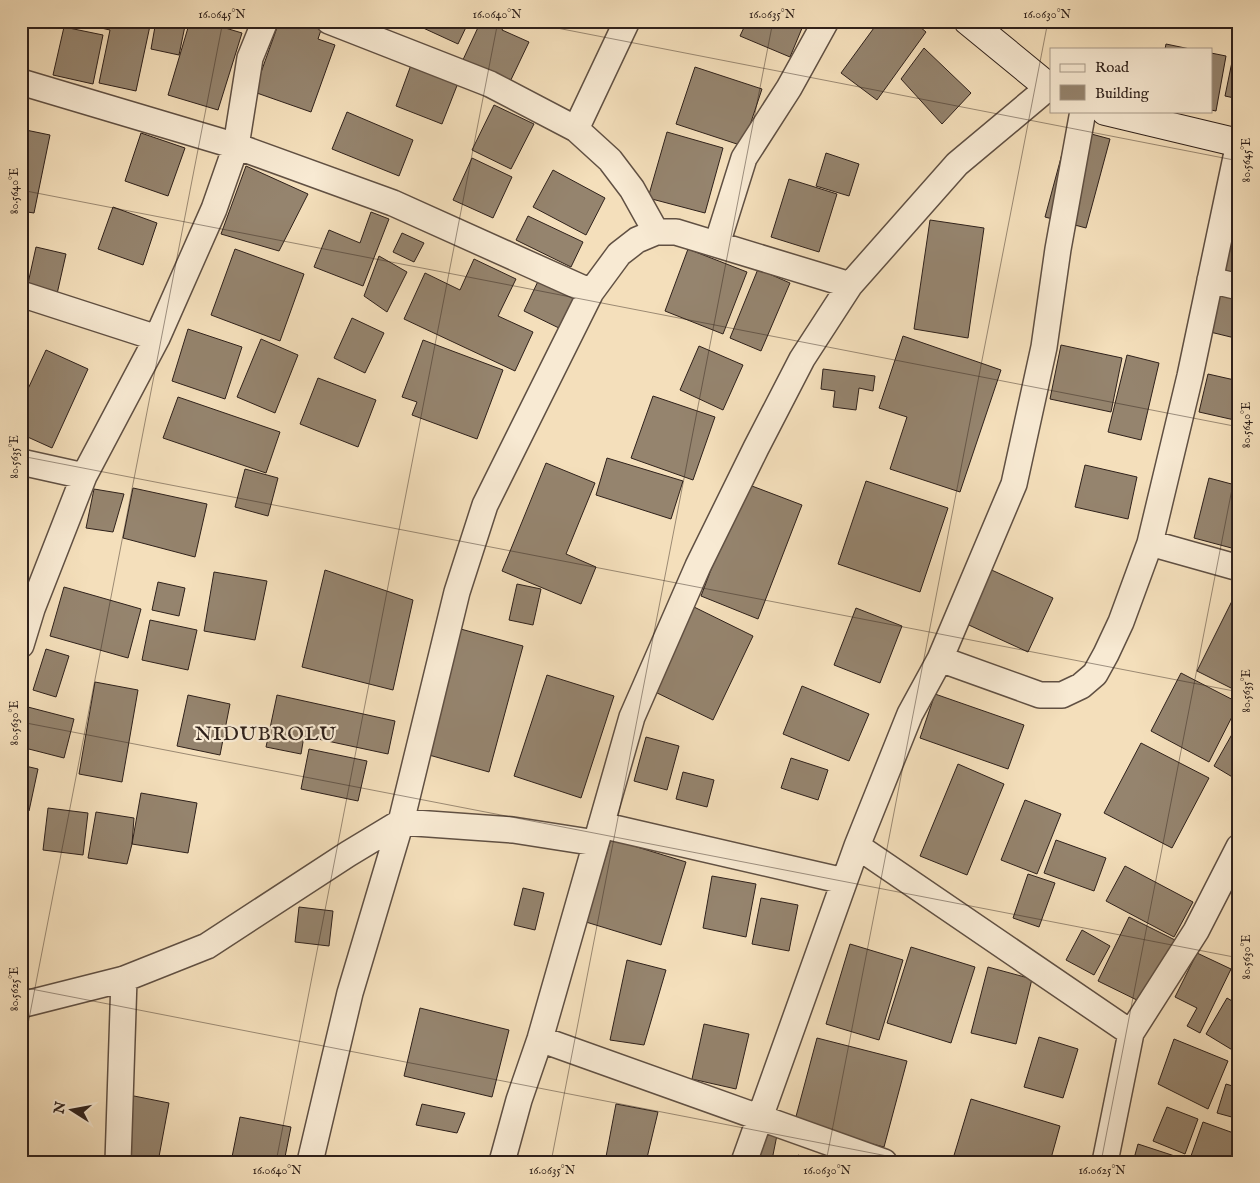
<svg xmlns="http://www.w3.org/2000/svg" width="1260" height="1183" viewBox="0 0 1260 1183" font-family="'IM FELL English',serif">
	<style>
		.building { fill: #95846e; stroke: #2f211b }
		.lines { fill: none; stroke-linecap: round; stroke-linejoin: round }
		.minor-casing { stroke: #605043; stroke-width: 28 }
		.secondary-casing { stroke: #2f211b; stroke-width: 30 }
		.minor { stroke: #f8ead3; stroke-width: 25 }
		.secondary { stroke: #f8ead3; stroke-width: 28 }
		.ticks { fill: none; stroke: #2f211b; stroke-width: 1; stroke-opacity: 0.45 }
		.labels { text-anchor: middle; stroke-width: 4.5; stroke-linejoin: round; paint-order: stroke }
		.quarter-label { font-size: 20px; letter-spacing: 1px; fill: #2f211b; stroke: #f8ead3 }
		.neatline { fill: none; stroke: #2f211b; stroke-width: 2 }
		.ticks-label { font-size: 12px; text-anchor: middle; fill: #2f211b }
	</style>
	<rect width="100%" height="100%" fill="#f4dfbb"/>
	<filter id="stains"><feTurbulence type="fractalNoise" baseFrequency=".004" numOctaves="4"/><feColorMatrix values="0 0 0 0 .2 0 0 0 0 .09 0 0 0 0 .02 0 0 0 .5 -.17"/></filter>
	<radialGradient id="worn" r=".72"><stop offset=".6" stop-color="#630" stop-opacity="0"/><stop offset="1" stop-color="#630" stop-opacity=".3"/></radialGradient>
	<!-- building -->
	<path class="building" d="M83,21H151L136,91L99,83L110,30L83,24Z
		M156,21H186L179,55L151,49Z
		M190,21H202L242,33L218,110L168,95Z
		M292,21H314L323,24L318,39L335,45L311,112L254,92L279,22L290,25Z
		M408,21H469L458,44Z
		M481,21H506L502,30L529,42L508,86L461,64Z
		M747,21H805L790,57L740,36Z
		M879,21H913L926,32L877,100L841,73Z
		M64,27L103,35L93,84L53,75Z
		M1166,44L1190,49H1165Z
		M924,48L971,93L942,124L901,79Z
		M1234,52L1239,54V99L1225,96Z
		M1211,53L1226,56L1216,111L1211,110Z
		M411,65L458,83L442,124L396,106Z
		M695,67L762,89L743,146L676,124Z
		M494,105L534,124L511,169L472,150Z
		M347,112L413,140L399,176L332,149Z
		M1069,128L1110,139L1086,228L1045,217Z
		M21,129L50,135L34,213L21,211Z
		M667,132L723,148L705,213L648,198Z
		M141,133L185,148L168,196L125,181Z
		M826,153L859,164L849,196L816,186Z
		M472,158L512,177L493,218L453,200Z
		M246,166L308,194L279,251L221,234Z
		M553,170L605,198L586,235L533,207Z
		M789,179L837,194L819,252L771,237Z
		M1239,188V276L1221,271Z
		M113,207L157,223L143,265L98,249Z
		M371,212L389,219L363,286L314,267L329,230L360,243Z
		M528,216L583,242L571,267L516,240Z
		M930,220L984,228L968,338L914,329Z
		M402,233L424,243L414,262L393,252Z
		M36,247L66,254L57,294L27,288Z
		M235,249L304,274L280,341L211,315Z
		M688,249L747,272L723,334L665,311Z
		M379,256L407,272L387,312L364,296Z
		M474,259L516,279L498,316L533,332L515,371L404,319L425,273L460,290Z
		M758,269L790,283L761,351L730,338Z
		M540,277L580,296L563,330L524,311Z
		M1217,289L1239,294V339L1206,331Z
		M352,318L384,333L365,373L334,358Z
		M188,329L242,347L225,399L172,381Z
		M903,336L1001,370L960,492L890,469L907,417L879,408Z
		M21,338L28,340L21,361Z
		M261,339L298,355L275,413L237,397Z
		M423,340L503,370L477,439L412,415L417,402L402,397Z
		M1061,345L1122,358L1111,412L1050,399Z
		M699,346L743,365L723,410L680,390Z
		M46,350L88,369L52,448L21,434V404Z
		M1127,355L1159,363L1141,440L1108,432Z
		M823,369L875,376L873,391L859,388L856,410L833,407L835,391L821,389Z
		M1208,374L1239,381V421L1199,412Z
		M318,378L376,400L358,447L300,424Z
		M653,396L715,417L693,480L631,458Z
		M178,397L280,432L266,473L163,438Z
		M607,458L683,481L671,519L596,495Z
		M546,463L595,483L566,554L596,567L581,604L502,571Z
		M1085,465L1137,477L1128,519L1075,507Z
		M245,469L278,478L268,516L235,507Z
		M1209,478L1239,486V550L1194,538Z
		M866,481L948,508L920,592L838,564Z
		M744,483L802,505L758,619L701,596Z
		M133,488L207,504L195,557L123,538Z
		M94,489L124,494L113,532L86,528Z
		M985,567L1053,598L1028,652L960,621Z
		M325,570L413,600L393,690L302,667Z
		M214,572L267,581L255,640L204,631Z
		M158,582L185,588L179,616L152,610Z
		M517,584L541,589L533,625L509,620Z
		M64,587L141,609L128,658L50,636Z
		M1239,587V692L1197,671Z
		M692,606L753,636L713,720L651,690Z
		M856,608L902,626L880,683L834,665Z
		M150,620L197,630L188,670L142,660Z
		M457,628L523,646L489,772L422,753Z
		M46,649L69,656L56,697L33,690Z
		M1181,673L1239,703L1209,762L1151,731Z
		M547,675L614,696L581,798L514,776Z
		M95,682L138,690L122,782L79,774Z
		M802,686L869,714L849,761L783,734Z
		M935,694L1024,725L1008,769L920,738Z
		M188,695L230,704L220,755L177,746Z
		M277,695L395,721L388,754L304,736L301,754L266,747Z
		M24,706L74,719L64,758L21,747V718Z
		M1239,722V781L1214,766Z
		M646,737L679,746L667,790L634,781Z
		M1141,743L1209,778L1172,848L1104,813Z
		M309,749L367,761L358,801L301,789Z
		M791,758L828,770L818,800L781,788Z
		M958,764L1004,784L967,875L920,856Z
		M21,765L38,769L29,811L21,810Z
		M683,772L714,780L707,807L676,799Z
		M141,793L197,803L188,853L132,844Z
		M1025,800L1061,814L1037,874L1001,860Z
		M48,808L88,813L83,855L43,850Z
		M96,812L134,818L132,844L127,864L88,858Z
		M611,839L686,862L661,945L586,922Z
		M1056,840L1106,858L1094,891L1044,873Z
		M1125,866L1193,902L1174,937L1106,901Z
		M1028,874L1055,883L1039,927L1013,918Z
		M712,876L756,884L746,937L703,928Z
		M523,888L544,893L535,930L514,925Z
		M761,898L798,905L789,951L752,944Z
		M299,907L333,911L329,946L295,942Z
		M1129,917L1175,940L1145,1004L1098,981Z
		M1082,930L1110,946L1094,975L1066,960Z
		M850,944L903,960L879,1040L826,1024Z
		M911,947L975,967L951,1043L887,1023Z
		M1197,953L1231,969L1200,1033L1187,1026L1197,1008L1175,997Z
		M627,960L666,970L644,1045L610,1040Z
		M988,967L1032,979L1016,1044L971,1033Z
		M1227,998L1239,1005V1054L1206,1034Z
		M420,1008L509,1030L492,1097L404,1076Z
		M704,1024L749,1034L736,1089L692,1079Z
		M1039,1037L1078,1049L1063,1098L1024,1087Z
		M817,1038L907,1061L884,1147L794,1124Z
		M1174,1039L1228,1061L1208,1109L1158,1084Z
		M1226,1084L1239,1088V1119L1217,1113Z
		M129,1095L169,1103L158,1162H126Z
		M971,1099L1060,1126L1050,1162H952Z
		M422,1104L465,1113L457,1133L416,1125Z
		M616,1104L658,1112L646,1162H605Z
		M1167,1107L1198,1119L1185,1154L1153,1141Z
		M240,1117L291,1127L284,1162H231Z
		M1203,1122L1239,1135V1143L1232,1162H1207L1191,1156Z
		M744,1127L777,1135L772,1160L738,1152Z
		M1138,1144L1193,1162H1133Z
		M734,1151L738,1152L782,1162H731Z
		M798,1155L814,1162H797Z
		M654,1157L672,1162H653Z"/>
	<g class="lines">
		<defs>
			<path id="minor" d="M329,21L490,84L576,129L610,160L632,189L656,232
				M21,82L236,146L393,203L591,292
				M576,129L627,21
				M717,244L744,158L789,88L826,21
				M1210,280L1239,287
				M21,294L157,338
				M21,462L84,476
				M1150,543L1239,568
				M21,645L32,609L84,476L157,338L214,209L236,146L250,58L265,21
				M940,659L1040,695H1062L1081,686L1095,674L1106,654L1121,622L1150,543L1190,376L1239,143
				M601,825L844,881
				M857,846L1131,1033
				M21,1005L124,979L207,946L348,854L401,822L513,830L596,843
				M540,1039L884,1162
				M118,1162L124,979
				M310,1162L350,993L401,822L457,592L485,505L591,292L619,254L637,240L656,232H676L850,285
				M502,1162L519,1100L540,1039L632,717L698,566L756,448L802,359L850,285L957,164L1049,87
				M744,1162L857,846L910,714L940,659L1014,484L1044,347L1058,249L1083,111
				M1105,1162L1131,1033L1196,931L1239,847"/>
			<path id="secondary" d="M968,21L1051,89
				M1105,111L1239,143"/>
		</defs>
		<!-- minor casing -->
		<use href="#minor" class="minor-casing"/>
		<!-- secondary casing -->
		<use href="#secondary" class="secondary-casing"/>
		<!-- minor -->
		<use href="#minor" class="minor"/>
		<!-- secondary -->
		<use href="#secondary" class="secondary"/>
	</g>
	<!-- ticks -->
	<path class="ticks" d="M521,21L1239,161M21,190L1239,427M21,456L1239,692M21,722L1239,958M21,987L918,1162M21,1060L223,21M276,1162L498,21M551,1162L773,21M826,1162L1048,21M1101,1162L1239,453"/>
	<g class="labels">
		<!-- quarter labels -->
		<g class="quarter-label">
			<text x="266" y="740">NIDUBROLU</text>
		</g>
	</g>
	<!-- margin -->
	<rect width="1260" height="1183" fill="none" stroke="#f4dfbb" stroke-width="55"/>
	<!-- legend -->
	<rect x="1050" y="48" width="162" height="65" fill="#f8ead3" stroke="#a89a89"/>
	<rect x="1060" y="64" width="25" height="8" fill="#f8ead3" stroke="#a89a89"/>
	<text x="1095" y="72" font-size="15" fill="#2f211b">Road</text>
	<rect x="1060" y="85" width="25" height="15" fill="#95846e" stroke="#a89a89"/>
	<text x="1095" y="98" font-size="15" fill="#2f211b">Building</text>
	<!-- north arrow -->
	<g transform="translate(72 1110) rotate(281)" stroke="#f8ead3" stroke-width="4" paint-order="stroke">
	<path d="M0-4L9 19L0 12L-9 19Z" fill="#2f211b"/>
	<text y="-8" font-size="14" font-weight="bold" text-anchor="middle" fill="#2f211b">N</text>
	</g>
	<rect x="28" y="28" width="1204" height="1128" class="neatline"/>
	<g class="ticks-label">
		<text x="222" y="18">16.0645°N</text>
		<text x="497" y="18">16.0640°N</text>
		<text x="772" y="18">16.0635°N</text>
		<text x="1047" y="18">16.0630°N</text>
		<text transform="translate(1246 160) rotate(-90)" y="4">80.5645°E</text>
		<text transform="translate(14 191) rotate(-90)" y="4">80.5640°E</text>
		<text transform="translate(1246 425) rotate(-90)" y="4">80.5640°E</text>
		<text transform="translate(14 457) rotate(-90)" y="4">80.5635°E</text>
		<text transform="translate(1246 691) rotate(-90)" y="4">80.5635°E</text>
		<text transform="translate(14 723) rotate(-90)" y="4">80.5630°E</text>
		<text transform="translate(1246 957) rotate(-90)" y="4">80.5630°E</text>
		<text transform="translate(14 989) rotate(-90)" y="4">80.5625°E</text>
		<text x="277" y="1174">16.0640°N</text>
		<text x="552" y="1174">16.0635°N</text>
		<text x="827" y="1174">16.0630°N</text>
		<text x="1102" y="1174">16.0625°N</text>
	</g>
	<rect width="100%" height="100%" filter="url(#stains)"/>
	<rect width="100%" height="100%" fill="url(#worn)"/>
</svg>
